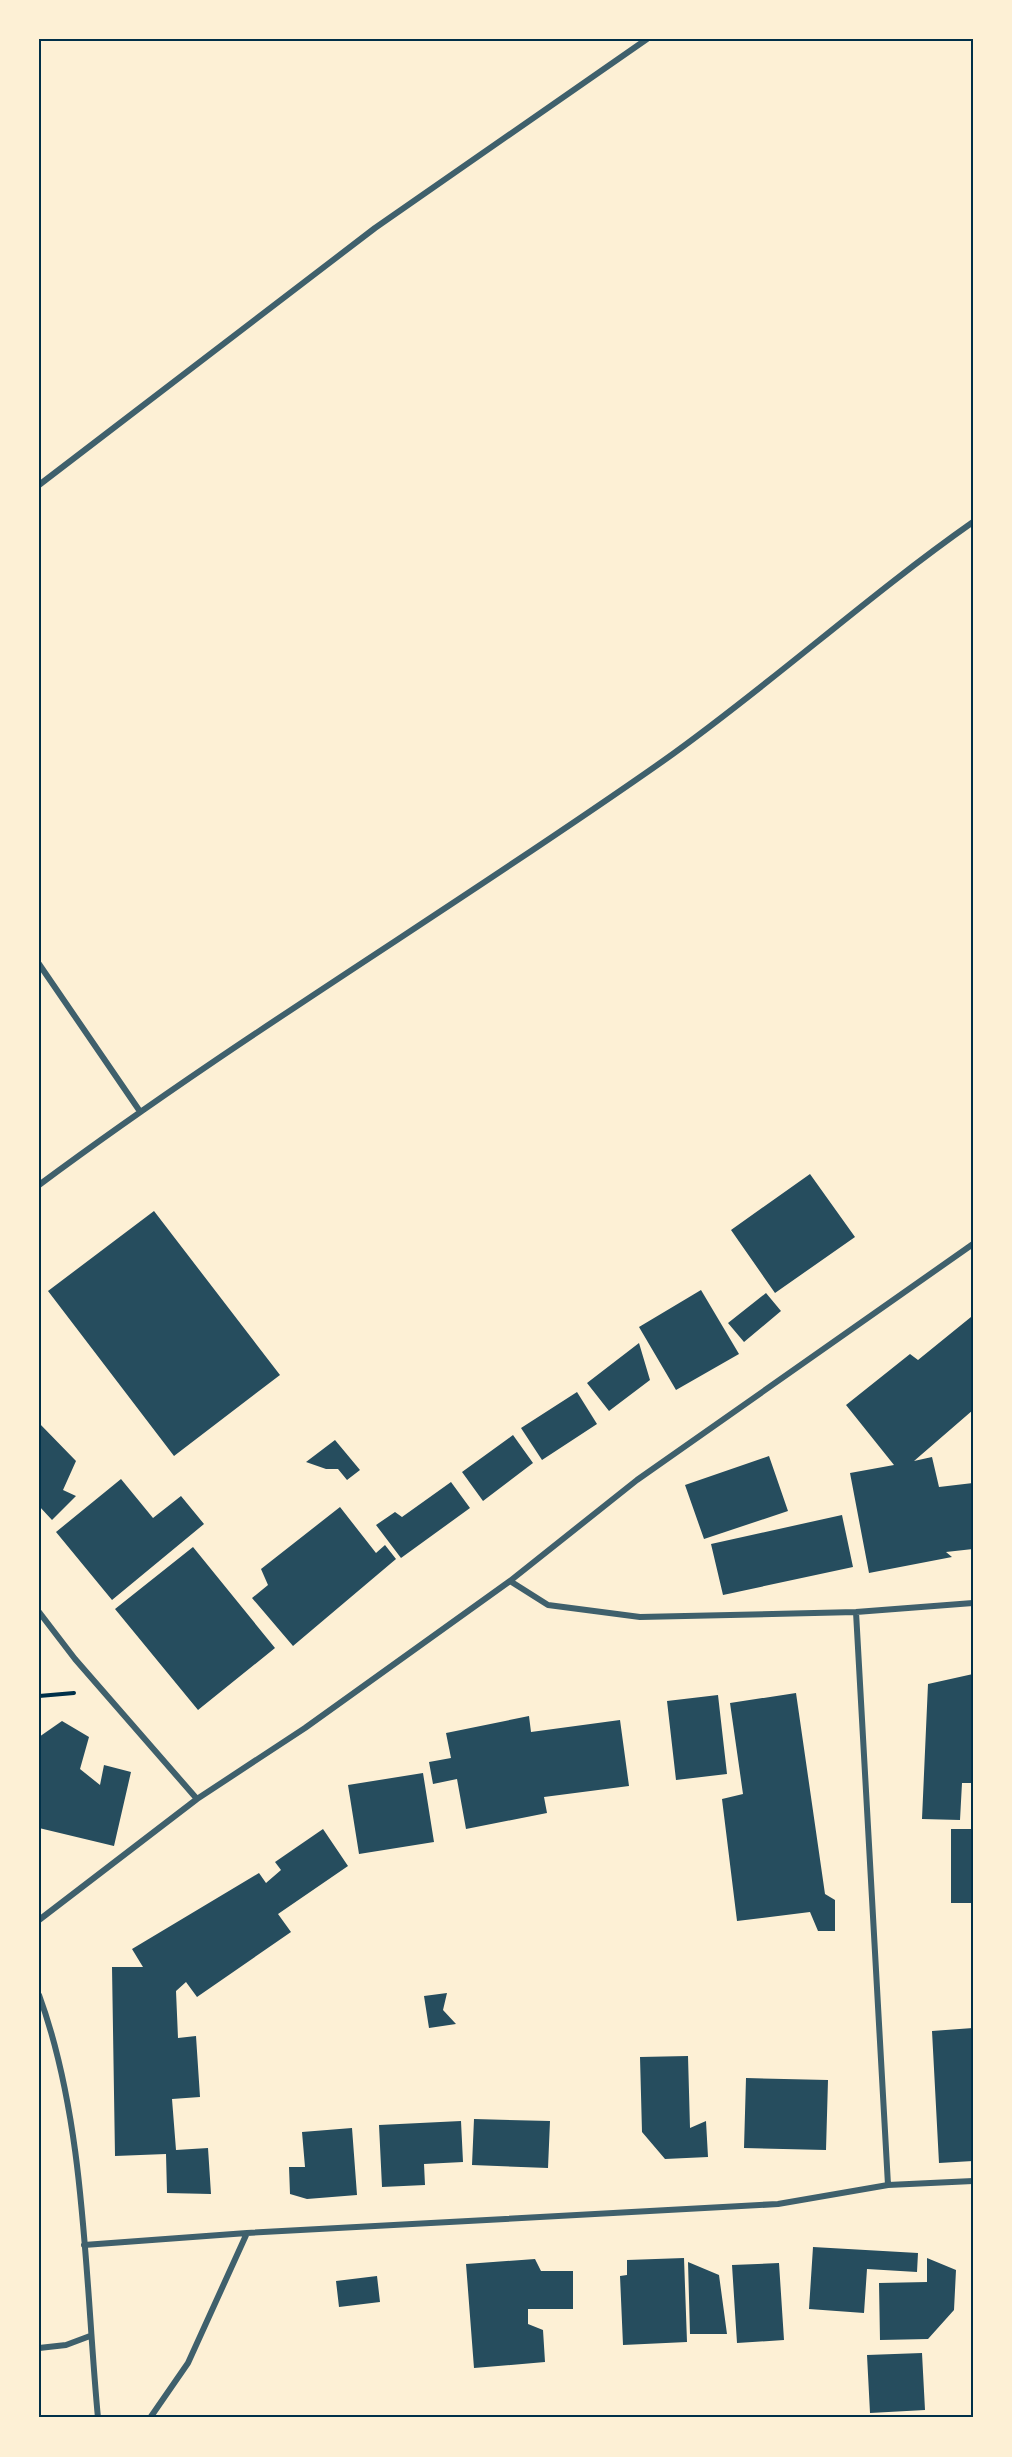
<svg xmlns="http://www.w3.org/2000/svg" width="1012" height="2457" viewBox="0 0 1012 2457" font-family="Commissioner,sans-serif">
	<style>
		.building { fill: #264d5e }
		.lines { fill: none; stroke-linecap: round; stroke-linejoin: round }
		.path { stroke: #003049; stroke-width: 4 }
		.minor { stroke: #3f606c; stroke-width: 6 }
		.neatline { fill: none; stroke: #003049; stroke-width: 2 }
	</style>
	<rect width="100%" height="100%" fill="#fdf0d5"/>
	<!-- building -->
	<path class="building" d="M810,1174L855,1237L775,1293L731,1230Z
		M154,1211L280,1375L174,1456L48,1291Z
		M701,1290L739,1354L676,1390L639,1327Z
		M766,1293L781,1311L744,1342L728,1323Z
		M971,1317L973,1410L914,1461L932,1457L939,1487L973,1483V1549L946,1552L952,1557L869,1573L850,1473L894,1465L846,1405L910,1354L918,1360Z
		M639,1343L650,1380L609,1411L587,1383Z
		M577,1392L597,1424L542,1460L521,1428Z
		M39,1423L76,1461L63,1490L76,1496L52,1520L39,1506Z
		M513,1435L533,1463L483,1501L462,1472Z
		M335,1440L360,1470L347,1480L338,1469H326L306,1462Z
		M769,1456L788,1511L704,1539L685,1485Z
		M121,1479L153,1518L181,1496L204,1524L112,1600L56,1532Z
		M451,1482L470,1508L401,1558L376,1525L395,1512L402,1517Z
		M340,1507L376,1553L385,1545L396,1559L293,1646L252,1598L268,1585L261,1569Z
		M842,1515L853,1567L723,1595L711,1544Z
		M193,1547L275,1648L198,1710L115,1609Z
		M973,1674V1783H962L960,1820L922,1819L928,1684Z
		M796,1693L825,1894L835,1900V1931H818L810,1912L737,1921L722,1799L743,1794L730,1703Z
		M718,1695L727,1774L676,1780L667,1701Z
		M529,1716L531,1732L620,1720L629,1786L544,1797L547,1813L466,1829L457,1779L433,1784L429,1762L451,1758L446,1733Z
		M62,1721L89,1737L80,1769L100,1785L104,1765L131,1772L114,1846L39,1828V1737Z
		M423,1773L434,1842L359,1854L348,1785Z
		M323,1829L348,1866L278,1914L291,1932L197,1997L186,1982L176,1991L178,2038L196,2036L200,2097L172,2099L176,2150L208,2148L211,2194L167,2193L166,2154L115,2156L112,1967H143L132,1949L259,1873L266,1883L281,1870L275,1862Z
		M951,1829H973V1903H951Z
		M447,1993L443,2010L456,2024L429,2028L424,1996Z
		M973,2028V2161L939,2163L932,2031Z
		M688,2056L690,2128L706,2121L708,2157L665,2159L642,2132L640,2057Z
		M746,2078L828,2080L826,2150L744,2148Z
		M474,2119L550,2121L548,2168L472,2165Z
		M461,2121L463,2162L424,2164L425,2185L382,2187L379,2125Z
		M352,2128L357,2195L307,2199L290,2194L289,2167H305L302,2132Z
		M813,2247L918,2253L917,2272L867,2269L864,2313L809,2309Z
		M684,2258L687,2342L623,2345L620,2276L627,2275V2260Z
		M927,2258L956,2270L954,2310L928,2339L880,2340L879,2283L927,2282Z
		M535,2259L541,2271H573V2309H528V2324L543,2330L545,2362L474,2368L466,2264Z
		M688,2262L719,2275L727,2334H690Z
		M779,2263L784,2340L737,2343L732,2265Z
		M377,2276L380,2302L339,2307L336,2281Z
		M922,2353L925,2410L870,2413L867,2355Z"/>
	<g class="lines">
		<!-- path -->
		<path class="path" d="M39,1696L74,1693"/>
		<!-- minor -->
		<path class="minor" d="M39,485L375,228L647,39
			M39,964L139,1110
			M39,1185C241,1035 457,906 663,761C769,686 866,597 973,522
			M510,1581L548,1605L640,1617L856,1612L973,1603
			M39,1612L75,1659L197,1799
			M856,1612L888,2185
			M39,1920L197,1799L305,1728L510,1581L637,1480L973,1244
			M39,1995C86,2123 85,2282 98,2418
			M84,2245L247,2233L778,2204L888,2185L973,2181
			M39,2348L66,2345L90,2336
			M150,2418L188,2363L247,2233"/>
	</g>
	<!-- border -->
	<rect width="1012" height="2457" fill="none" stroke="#fdf0d5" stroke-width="81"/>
	<rect x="40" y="40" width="932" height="2376" class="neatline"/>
</svg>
